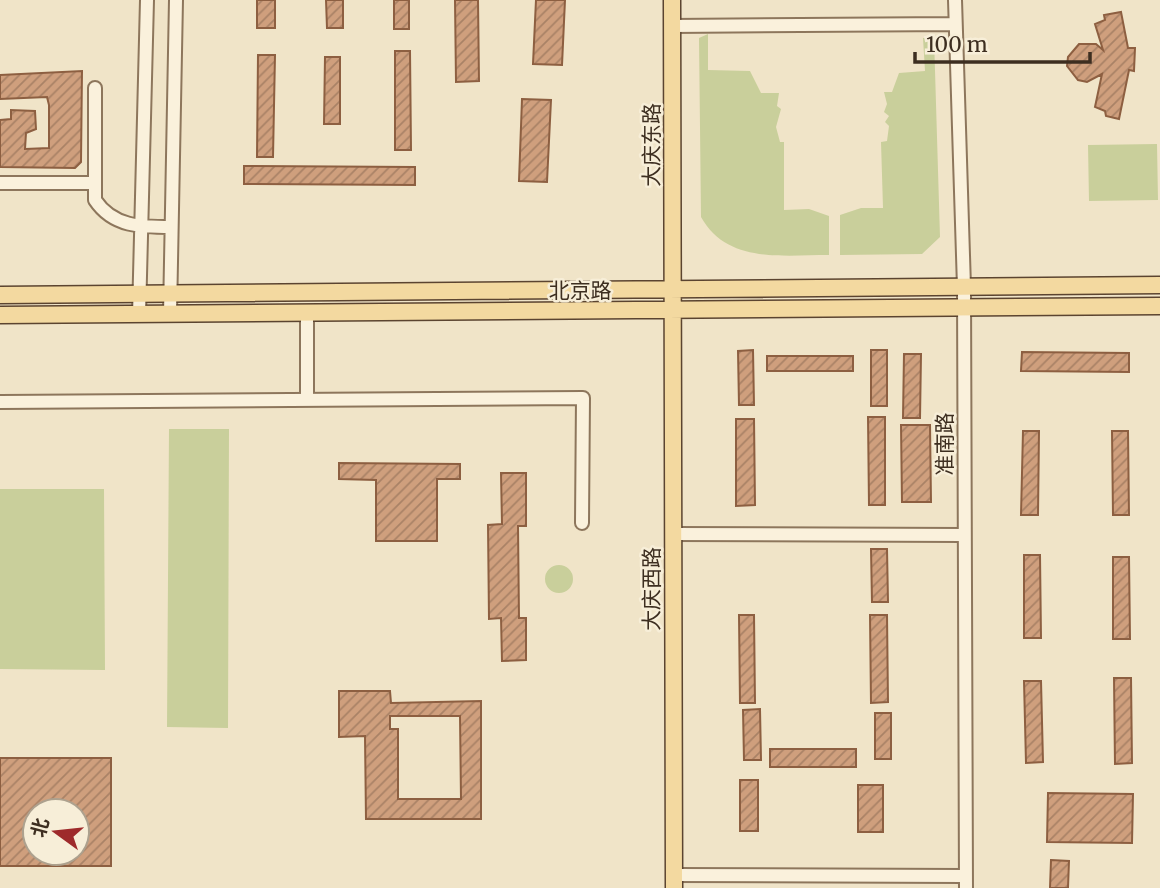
<svg xmlns="http://www.w3.org/2000/svg" width="1160" height="888" viewBox="0 0 1160 888" font-family="Merriweather,'Noto Sans SC',serif">
	<style>
		.green { fill: #c9cf9b }
		.building { fill: url(#building-hatch); stroke: #8d5f41; stroke-width: 2; fill-rule: evenodd }
		.lines { fill: none; stroke-linecap: round; stroke-linejoin: round }
		.minor-casing { stroke: #8d765c; stroke-width: 16 }
		.major-casing { stroke: #5b4430; stroke-width: 19 }
		.minor { stroke: #faf1dc; stroke-width: 12 }
		.major { stroke: #f3d9a0; stroke-width: 16 }
		.labels { text-anchor: middle; stroke-width: 5; stroke-linejoin: round; paint-order: stroke }
		.street-label { font-size: 21px; fill: #3d2e20; stroke: #f7eed8 }
	</style>
	<defs>
		<pattern id="building-hatch" width="6" height="6" patternUnits="userSpaceOnUse" patternTransform="scale(1.75)"><rect width="6" height="6" fill="#cf9f7d"/><path d="M-1 1l2-2M0 6l6-6M5 7l2-2" fill="none" stroke="#a98266"/></pattern>
	</defs>
	<rect width="100%" height="100%" fill="#f0e4c8"/>
	<!-- green -->
	<path class="green" d="M708,34V70L750,71L761,93H779L777,106L781,109L776,127L780,142H784V210L809,209L829,216V255C783,255 727,264 701,217L699,38Z
		M934,37L940,237L922,254L840,255V215L861,208H883L881,142L887,141L889,126L885,122L889,116L884,112L887,104L884,92H892L899,73L925,71L923,38Z
		M1157,144L1158,200L1089,201L1088,145Z
		M169,429H229L228,728L167,727Z
		M0,489H104L105,670L0,669Z
		M545 579a14 14 0 1 1 28 0a14 14 0 1 1-28 0Z"/>
	<!-- building -->
	<path class="building" d="M257,0H275V28H257Z
		M326,0H343V28H327Z
		M394,0H409V29H394Z
		M455,0H478L479,81L456,82Z
		M536,0H565L562,65L533,64Z
		M1121,12L1128,48H1135L1134,71L1129,70L1119,119L1106,116L1105,111L1095,107L1102,74L1087,82L1078,80L1067,66L1068,57L1079,44H1096L1103,50L1095,24L1105,20L1104,15Z
		M395,51H410L411,150H395Z
		M258,55H275L273,157H257Z
		M325,57H340V124H324Z
		M82,71L81,162L75,168L0,167V120L11,119V110L35,111L36,129L26,133L25,149L49,148V105L47,97L0,99V75Z
		M522,99L551,100L547,182L519,181Z
		M244,166L415,167V185L244,184Z
		M753,350L754,405H739L738,351Z
		M871,350H887V406H871Z
		M1022,352L1129,353V372L1021,371Z
		M904,354H921L920,418H903Z
		M767,356H853V371H767Z
		M868,417H885V505H869Z
		M736,419H754L755,505L736,506Z
		M901,425H930L931,502H902Z
		M1023,431H1039L1038,515H1021Z
		M1112,431H1128L1129,515H1113Z
		M339,463L460,464V479H437V541H376V480L339,479Z
		M501,473H526V526H518L519,618H526V660L502,661L501,618L489,619L488,525L502,524Z
		M871,549H887L888,602H872Z
		M1024,555H1040L1041,638H1024Z
		M1113,557H1129L1130,639H1113Z
		M739,615H754L755,703H740Z
		M870,615H887L888,702L871,703Z
		M1114,678H1131L1132,763L1115,764Z
		M1024,681H1041L1043,762L1026,763Z
		M339,691H390L391,703L481,701V819H366L365,736L339,737ZM390,716H460L461,799H398V729H390Z
		M760,709L761,760H744L743,710Z
		M875,713H891V759H875Z
		M770,749H856V767H770Z
		M0,758H111V866H0ZM35,811H77V853H35Z
		M740,780H758V831H740Z
		M858,785H883V832H858Z
		M1048,793L1133,794L1132,843L1047,842Z
		M1051,860L1069,861L1068,888H1050Z"/>
	<g class="lines">
		<defs>
			<path id="minor" d="M955,0L964,287L966,888
				M672,26L955,24
				M95,88V200C113,227 141,227 171,227
				M0,183H93
				M170,314L176,0
				M307,314V400
				M139,315L147,0
				M0,402L583,398L582,523
				M673,534L964,535
				M674,875L965,876"/>
			<path id="major" d="M672,0L674,888
				M0,295L1160,285
				M0,315L1160,306"/>
		</defs>
		<!-- minor casing -->
		<use href="#minor" class="minor-casing"/>
		<!-- major casing -->
		<use href="#major" class="major-casing"/>
		<!-- minor -->
		<use href="#minor" class="minor"/>
		<!-- major -->
		<use href="#major" class="major"/>
	</g>
	<g class="labels">
		<!-- street labels -->
		<g class="street-label">
			<text transform="translate(652 145) rotate(-90)" y="7">大庆东路</text>
			<text x="580" y="298">北京路</text>
			<text transform="translate(945 444) rotate(-90)" y="7">准南路</text>
			<text transform="translate(652 589) rotate(-90)" y="7">大庆西路</text>
		</g>
	</g>
	<!-- north arrow -->
	<g transform="translate(56 832) rotate(285)"><circle r="33" fill="#f7eed8" stroke="#ada18e" stroke-width="2"/>
	<path d="M0-5L12 26L0 18L-12 26Z" fill="#9e2a2b"/>
	<text y="-10" font-size="19" font-weight="bold" text-anchor="middle" fill="#3d2e20">北</text>
	</g>
	<!-- scale -->
	<path d="M915 52v10h175v-10" fill="none" stroke="#3d2e20" stroke-width="3.5"/>
	<text x="926" y="52" font-size="21" fill="#3d2e20" stroke="#f7eed8" stroke-width="5" paint-order="stroke">100 m</text>
</svg>
